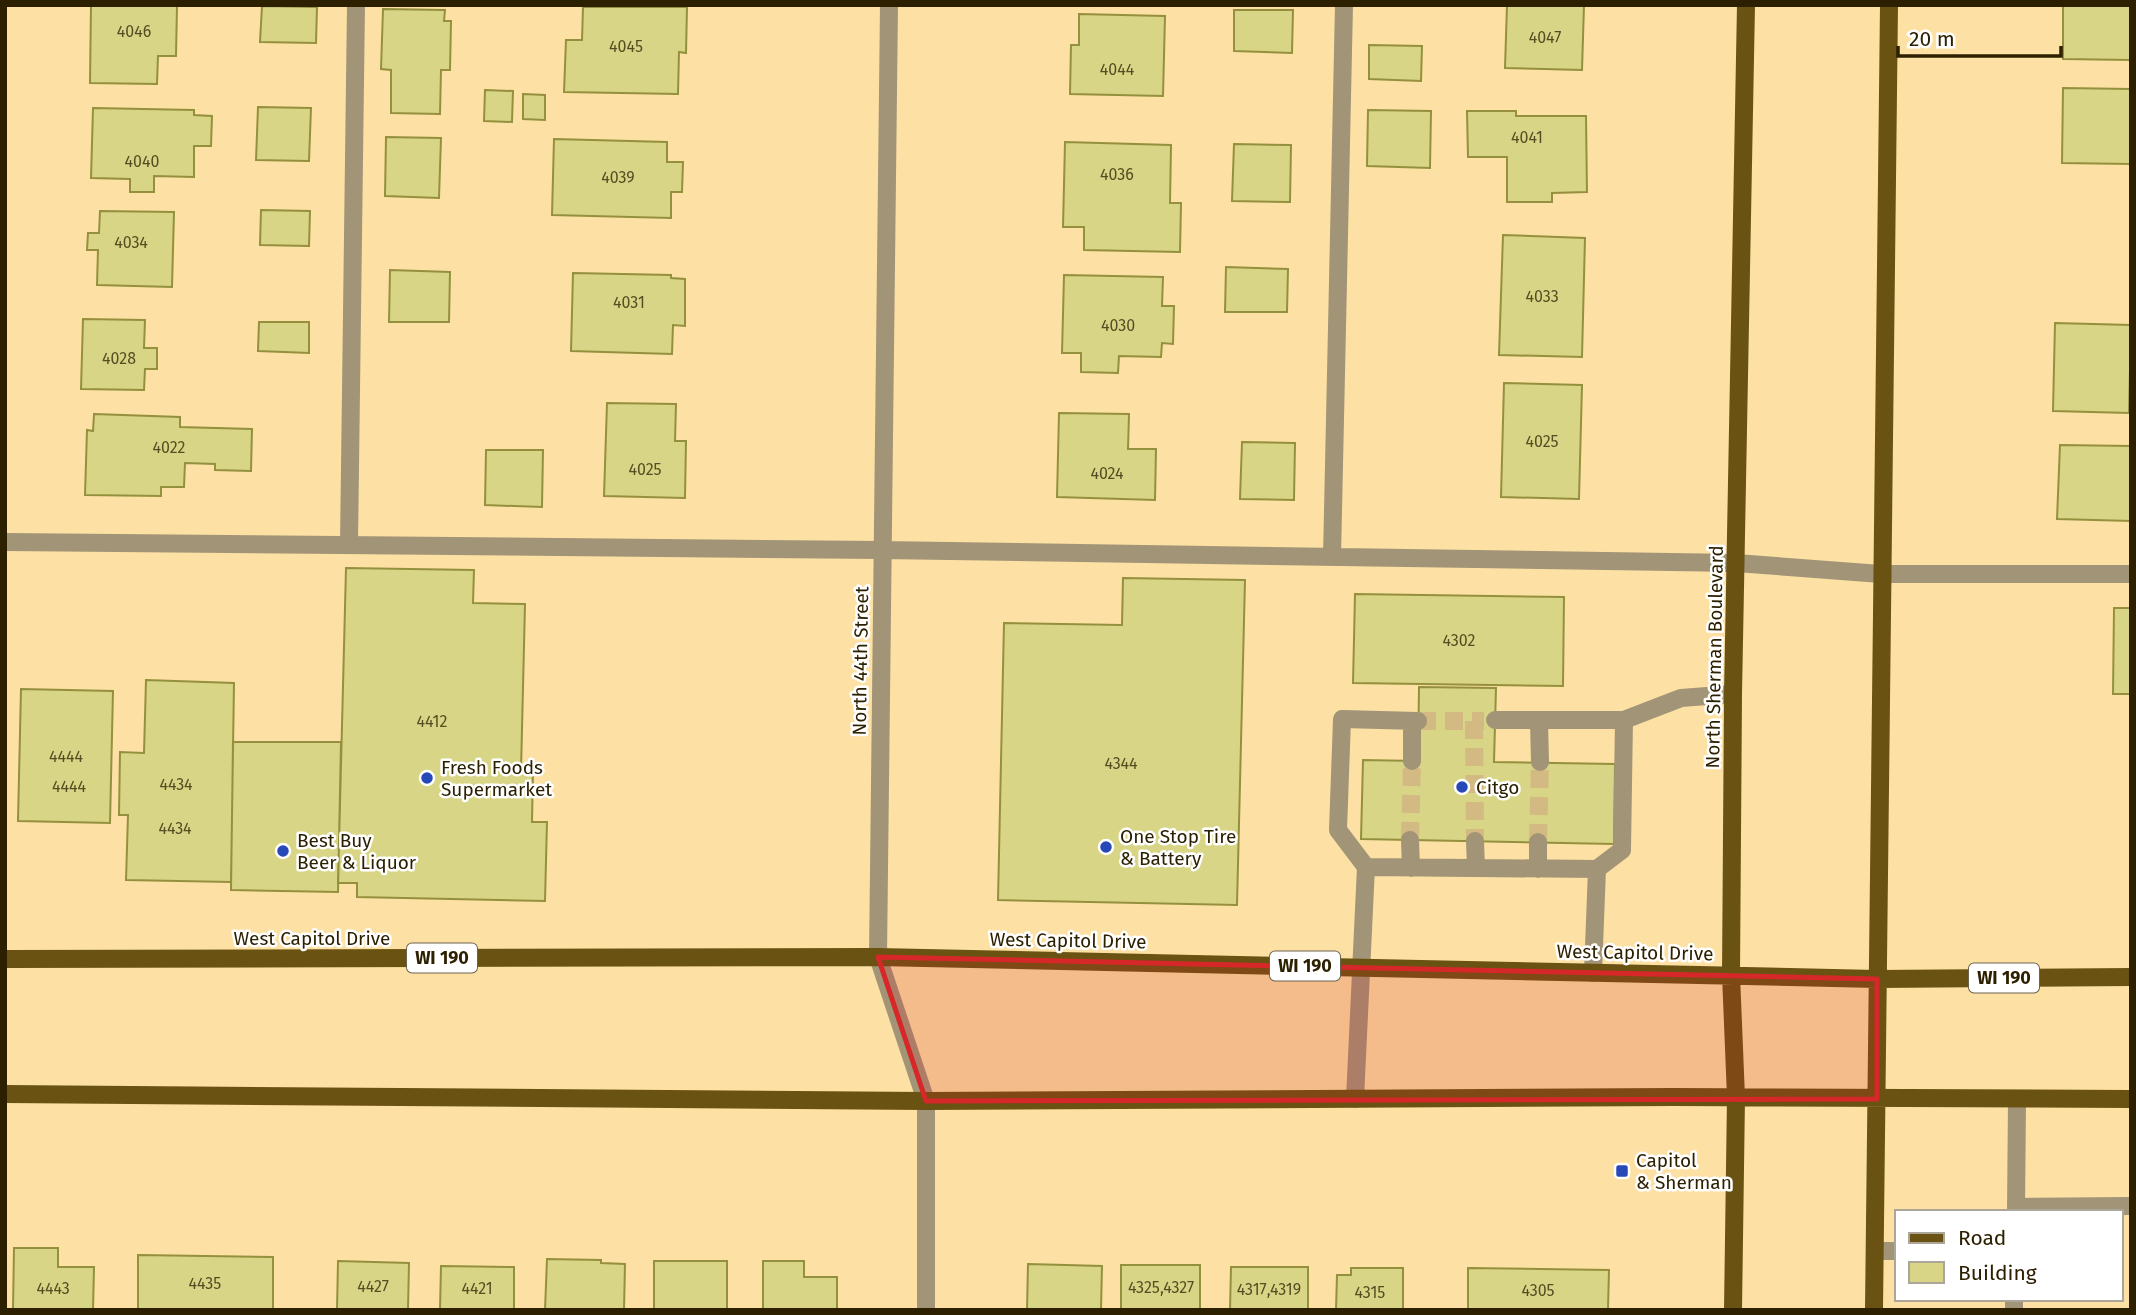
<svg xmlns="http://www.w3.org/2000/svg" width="2136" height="1315" viewBox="0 0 2136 1315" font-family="'Fira Sans',sans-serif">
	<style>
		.building { fill: #d8d587; stroke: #94903d; stroke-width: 2 }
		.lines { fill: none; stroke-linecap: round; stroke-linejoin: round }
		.minor-tunnel { stroke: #d3ba83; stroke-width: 18; stroke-dasharray: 18 9; stroke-linecap: butt }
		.minor { stroke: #a29477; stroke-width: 18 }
		.major { stroke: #6a5212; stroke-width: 18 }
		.marked { fill: #d62828; fill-opacity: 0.2; stroke: #d62828; stroke-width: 5; stroke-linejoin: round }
		.poi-dot { fill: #2749b8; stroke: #fff; stroke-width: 2.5 }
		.labels { text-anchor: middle; stroke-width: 5; stroke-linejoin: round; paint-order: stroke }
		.number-label { font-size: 16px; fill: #584d22 }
		.shield { fill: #fff; stroke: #6c634c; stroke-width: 2 }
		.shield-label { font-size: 18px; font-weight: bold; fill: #2d2000 }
		.street-label { font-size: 19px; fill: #2d2000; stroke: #fff }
		.poi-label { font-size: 19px; fill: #2d2000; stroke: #fff; text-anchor: start }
	</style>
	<rect width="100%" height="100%" fill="#fde1a4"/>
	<!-- building -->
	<path class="building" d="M91,5L177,6L176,56H158L157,84L90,83Z
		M1507,5H1584L1582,70L1505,68Z
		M2063,5H2131V60L2063,59Z
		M262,6L317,7L316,43L260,42Z
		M583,7H687L686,53L679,52L678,94L564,92L566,40H582Z
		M383,9L445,10L444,21H451L450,70H441L440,114L391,113V70L381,69Z
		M1234,10H1293L1292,53L1234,51Z
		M1079,14L1165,16L1163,96L1070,94L1071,45H1079Z
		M1369,45L1422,46L1421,81L1369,79Z
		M2063,88L2131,89V164L2062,163Z
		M485,90L513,91L512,122L484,121Z
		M523,94L545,95V120L523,119Z
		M258,107L311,108L309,161L256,160Z
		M93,108L194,110V115L212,116L211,146H194V177L154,176V192H130V179L91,178Z
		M1368,110L1431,111L1430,168L1367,166Z
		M1467,111H1516V116H1586L1587,192L1552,193V202H1507V157H1468Z
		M386,137L441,138L439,198L385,196Z
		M554,139L667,142V162H683L682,192H671V218L552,215Z
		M1065,142L1171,145L1170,203H1181L1180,252L1084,250V227H1063Z
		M1234,144L1291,145L1290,202L1232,201Z
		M261,210L310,211L309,246L260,245Z
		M100,211L174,212L172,287L97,285L98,250H87L88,233H99Z
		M1503,235L1585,238L1582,357L1499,355Z
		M1226,267L1288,269L1287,312H1225Z
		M390,270L450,272L449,322H389Z
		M573,273L671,275V278L685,279V326L673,325L672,354L571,351Z
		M1064,275L1163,277L1162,306H1174L1173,344L1162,343L1161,357L1119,356L1118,373L1081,372V353H1062Z
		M83,319L145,320L144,348H157V369H145L144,390L81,389Z
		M259,322H309V353L258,351Z
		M2055,323L2131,325L2129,413L2053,411Z
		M1504,383L1582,385L1579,499L1501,497Z
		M607,403L676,404L675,441H686L685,498L604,496Z
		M1059,413L1129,414L1128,449H1156L1155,500L1057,497Z
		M94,414L180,417V427L252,429L251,471L215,470V464L185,463L184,487H161V496L85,495L87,430L93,431Z
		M1242,442L1295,443L1294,500L1240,499Z
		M2060,445L2131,446V521L2057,519Z
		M486,450H543L542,507L485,505Z
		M346,568L474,570L473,603L525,604L521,771H533L532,822H547L545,901L357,897V883H338Z
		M1123,578L1245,580L1237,905L998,900L1004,623L1122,625Z
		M1355,594L1564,597L1563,686L1353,683Z
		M2114,608H2131V694H2113Z
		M146,680L234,683L231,882L126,880L128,815H119L120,752L144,753Z
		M1419,687L1496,688L1494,762L1615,764L1614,844L1361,839L1363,760L1418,761Z
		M21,689L113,691L110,823L18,821Z
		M233,742H341L338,892L231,890Z
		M14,1248H58V1267H94L93,1310H13Z
		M138,1255L273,1257V1310H138Z
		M547,1259L601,1260V1263L625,1264L624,1310H545Z
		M338,1261L409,1263L408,1310H337Z
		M654,1261H727V1310H654Z
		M763,1261H804V1277H837V1310H763Z
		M1028,1264L1102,1266L1101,1310H1027Z
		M1121,1265H1200V1310H1121Z
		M441,1266L514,1267V1310H440Z
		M1231,1267H1308V1310H1230Z
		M1351,1268H1403V1310H1336L1337,1275H1351Z
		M1468,1268L1609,1270L1608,1310H1468Z"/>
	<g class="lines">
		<!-- minor-tunnel -->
		<path class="minor-tunnel" d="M1418,721H1484
			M1474,721L1475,841
			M1410,840L1412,761
			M1538,842L1540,762"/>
		<!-- minor -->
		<path class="minor" d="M889,5L878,957L926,1101V1310
			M5,542L882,550L1736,563L1881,574H2131
			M349,545L356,5
			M1332,557L1344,5
			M1495,720H1624
			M1539,721L1540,762
			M1412,761V721
			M1410,840L1411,868
			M1475,841L1476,868
			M1538,842V869
			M1366,867L1338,830L1342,719L1418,721
			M1597,869L1622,850L1624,720L1681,698L1733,694
			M1355,1099L1366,867L1597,869L1593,973
			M2016,1207L2131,1206
			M2016,1212L2017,1099
			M1875,1251H1896
			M2014,1310V1299"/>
		<!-- major -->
		<path class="major" d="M5,959L878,957L1877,979L2131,977
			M5,1094L926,1101L1674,1097L2131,1099
			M1733,1310L1736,1097L1731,975L1733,694L1746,5
			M1874,1310L1889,5"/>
	</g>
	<!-- marked area -->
	<path class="marked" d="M878,957L1877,979V1099L926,1101Z"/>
	<!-- markers -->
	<g class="poi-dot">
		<circle cx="427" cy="778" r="7"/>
		<circle cx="1462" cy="787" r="7"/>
		<circle cx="1106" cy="847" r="7"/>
		<circle cx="283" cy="851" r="7"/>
		<rect x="1615" y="1164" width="14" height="14" rx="3.5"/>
	</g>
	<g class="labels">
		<!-- number labels -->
		<g class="number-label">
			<text x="134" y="37">4046</text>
			<text x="1545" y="43">4047</text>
			<text x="626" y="52">4045</text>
			<text x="1117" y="75">4044</text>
			<text x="1527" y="143">4041</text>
			<text x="142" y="167">4040</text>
			<text x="1117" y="180">4036</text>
			<text x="618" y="183">4039</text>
			<text x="131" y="248">4034</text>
			<text x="1542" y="302">4033</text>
			<text x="629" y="308">4031</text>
			<text x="1118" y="331">4030</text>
			<text x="119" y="364">4028</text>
			<text x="1542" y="447">4025</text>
			<text x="169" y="453">4022</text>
			<text x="645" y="475">4025</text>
			<text x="1107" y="479">4024</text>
			<text x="1459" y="646">4302</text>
			<text x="432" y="727">4412</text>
			<text x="66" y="762">4444</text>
			<text x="1121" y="769">4344</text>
			<text x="176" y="790">4434</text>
			<text x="69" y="792">4444</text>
			<text x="175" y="834">4434</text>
			<text x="205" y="1289">4435</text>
			<text x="373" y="1292">4427</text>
			<text x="1161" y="1293">4325,4327</text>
			<text x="53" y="1294">4443</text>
			<text x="477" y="1294">4421</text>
			<text x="1269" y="1295">4317,4319</text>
			<text x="1538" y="1296">4305</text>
			<text x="1370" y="1298">4315</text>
		</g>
		<!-- shield labels -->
		<g class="shield">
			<rect x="407" y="943.5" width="70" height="29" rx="5"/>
			<rect x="1270" y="951.5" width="70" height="29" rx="5"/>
			<rect x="1969" y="963.5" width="70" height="29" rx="5"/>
		</g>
		<g class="shield-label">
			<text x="442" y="964">WI 190</text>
			<text x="1305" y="972">WI 190</text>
			<text x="2004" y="984">WI 190</text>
		</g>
		<!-- street labels -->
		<g class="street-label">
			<text transform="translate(1714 657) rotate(-89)" y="7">North Sherman Boulevard</text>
			<text transform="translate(860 661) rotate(-89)" y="7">North 44th Street</text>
			<text x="312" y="945">West Capitol Drive</text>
			<text transform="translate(1068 940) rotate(1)" y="7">West Capitol Drive</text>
			<text transform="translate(1635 952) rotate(1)" y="7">West Capitol Drive</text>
		</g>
		<!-- poi labels -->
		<g class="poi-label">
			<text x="441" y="774">Fresh Foods<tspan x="441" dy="22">Supermarket</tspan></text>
			<text x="1476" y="794">Citgo</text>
			<text x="1120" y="843">One Stop Tire<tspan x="1120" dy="22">&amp; Battery</tspan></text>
			<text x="297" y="847">Best Buy<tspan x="297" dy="22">Beer &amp; Liquor</tspan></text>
			<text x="1636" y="1167">Capitol<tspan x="1636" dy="22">&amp; Sherman</tspan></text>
		</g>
	</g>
	<!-- border -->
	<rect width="2136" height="1315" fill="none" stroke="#2d2000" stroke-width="14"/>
	<!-- legend -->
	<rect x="1895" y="1210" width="228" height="91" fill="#ffffff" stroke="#aba699" stroke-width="2"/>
	<rect x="1909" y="1233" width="35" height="10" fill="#6a5212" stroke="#aba699" stroke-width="2"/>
	<text x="1958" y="1245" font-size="21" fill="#2d2000">Road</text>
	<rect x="1909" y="1262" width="35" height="21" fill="#d8d587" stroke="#aba699" stroke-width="2"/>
	<text x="1958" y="1280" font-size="21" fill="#2d2000">Building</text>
	<!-- scale -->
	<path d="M1898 46v10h163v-10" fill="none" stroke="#2d2000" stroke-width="3.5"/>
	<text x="1909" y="46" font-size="21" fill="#2d2000" stroke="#ffffff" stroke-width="5" paint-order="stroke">20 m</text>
</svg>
